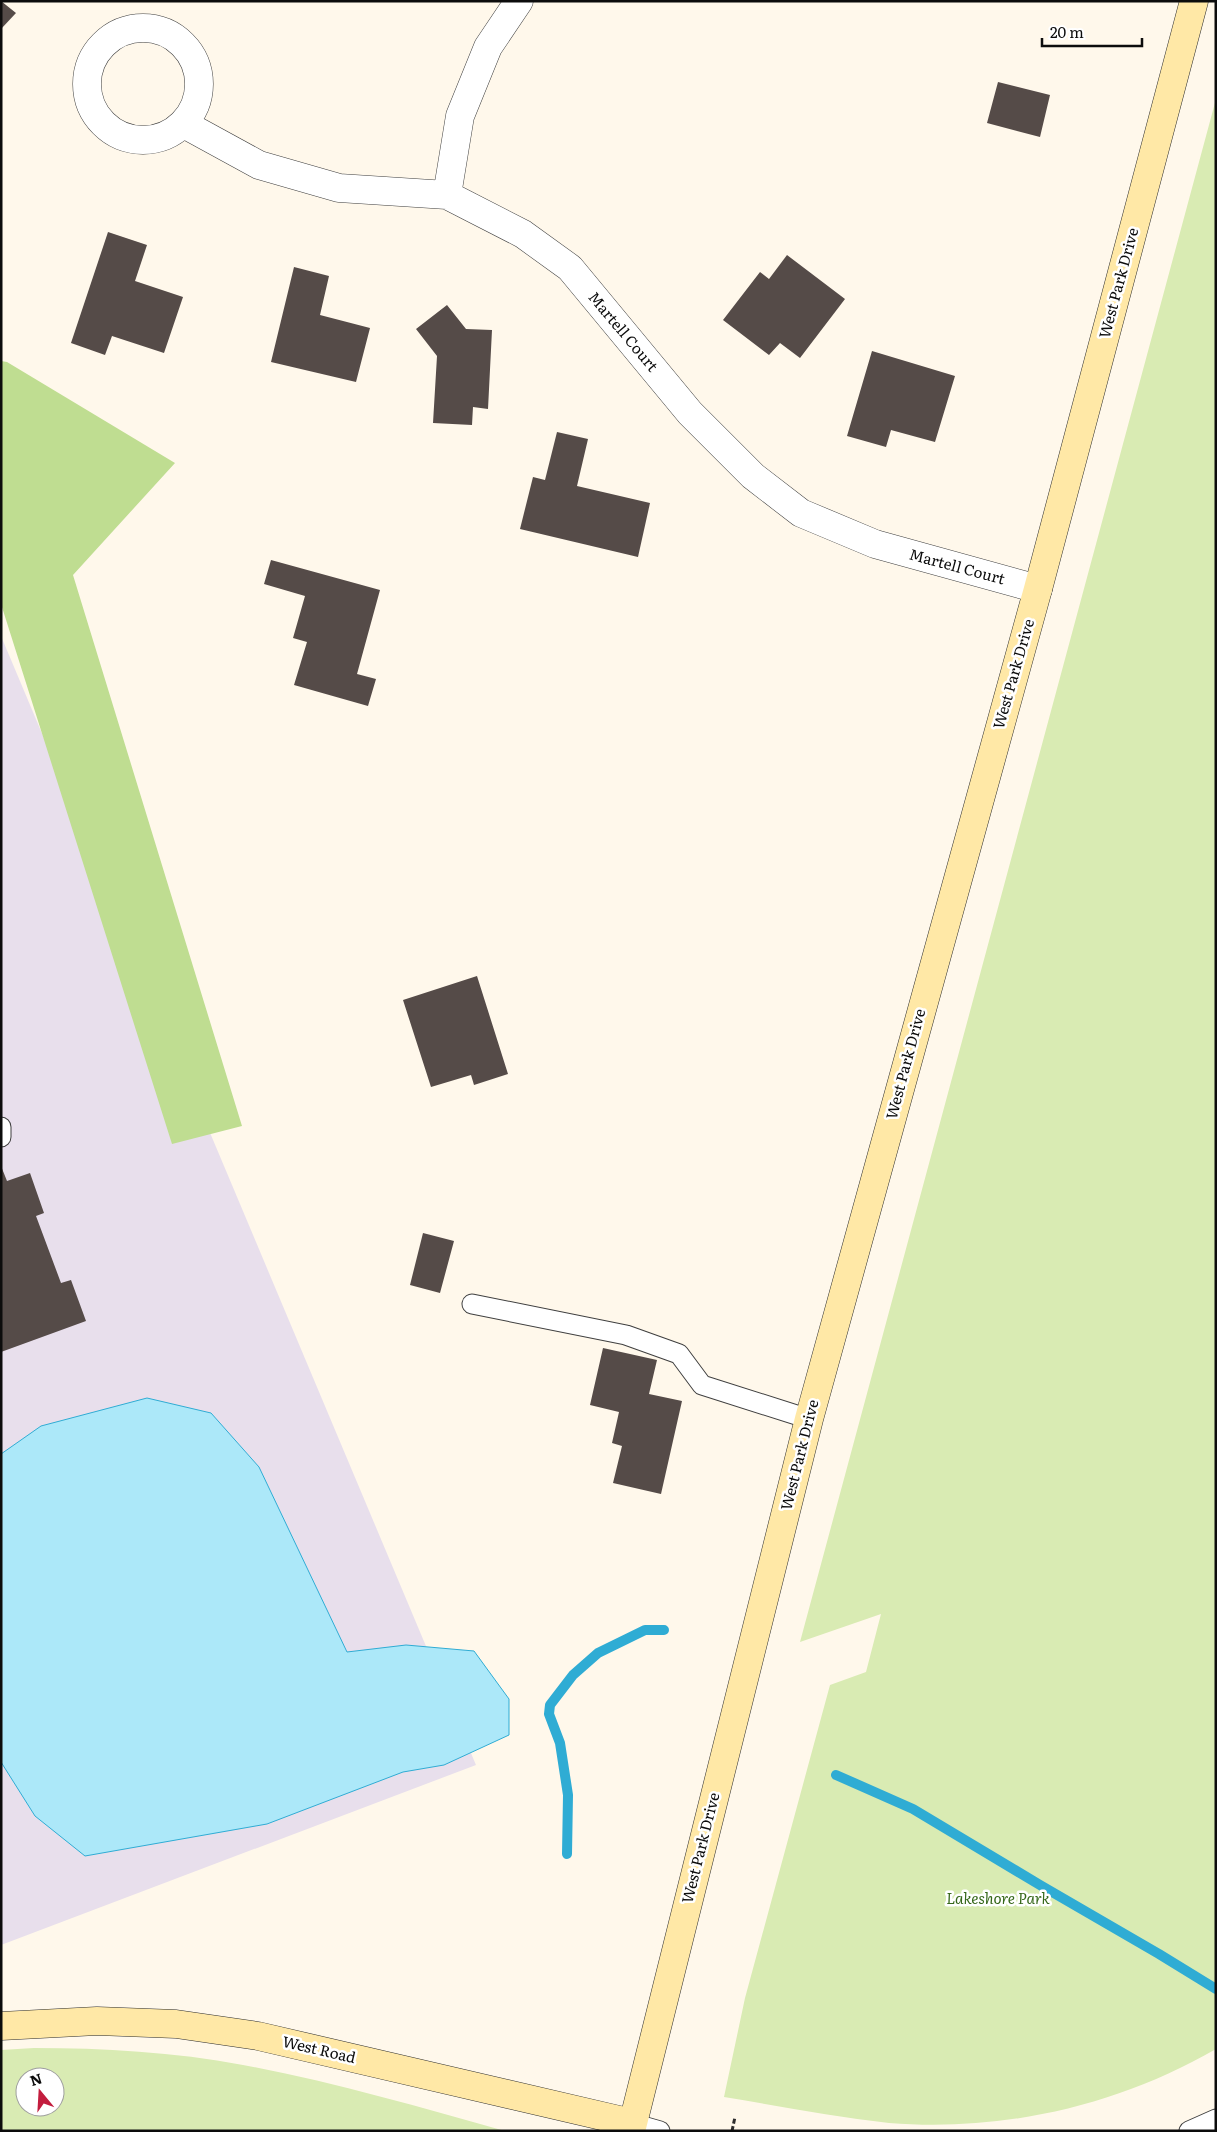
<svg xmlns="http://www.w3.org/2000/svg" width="1217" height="2132" viewBox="0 0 1217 2132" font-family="Literata,serif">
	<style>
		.industrial { fill: #e8dfec }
		.green { fill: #d9ebb3; fill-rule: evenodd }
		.forest { fill: #bfdd91 }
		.water { fill: #ace8f9; stroke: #2facd4 }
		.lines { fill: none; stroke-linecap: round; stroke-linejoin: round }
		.stream { stroke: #2facd4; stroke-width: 10 }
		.building { fill: #554b48 }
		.lane-casing { stroke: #3f3f3f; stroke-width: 21 }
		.street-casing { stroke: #3f3f3f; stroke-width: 29 }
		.secondary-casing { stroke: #2e2e2e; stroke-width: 29 }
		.path { stroke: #2e2e2e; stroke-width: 3; stroke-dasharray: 5 2.5; stroke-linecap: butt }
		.lane { stroke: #fff; stroke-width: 19 }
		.street { stroke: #fff; stroke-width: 28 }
		.secondary { stroke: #ffe8a6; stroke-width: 28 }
		.labels { text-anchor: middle; stroke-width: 5; stroke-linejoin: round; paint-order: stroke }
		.street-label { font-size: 15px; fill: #0c0c0c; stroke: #fff }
		.park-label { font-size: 15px; font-style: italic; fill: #356719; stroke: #fff }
	</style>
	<rect width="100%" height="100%" fill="#fff8eb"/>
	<!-- industrial -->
	<path class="industrial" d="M1,636L476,1765L1,1945Z"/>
	<!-- green -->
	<path class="green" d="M1216,99V2049C1117,2106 1003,2132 889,2123C834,2117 779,2106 724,2097L745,1998L830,1685L866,1672L881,1614L800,1642Z
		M34,2048C104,2048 174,2052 243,2065C330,2081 419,2107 505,2131H1V2050ZM25,2077H55V2107H25Z"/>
	<!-- forest -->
	<path class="forest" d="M1,361L7,362L175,463L73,575L242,1126L172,1144L1,604Z"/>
	<!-- water -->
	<path class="water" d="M147,1398L211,1413L259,1467L347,1652L406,1645L474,1651L509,1699V1735L444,1765L403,1772L267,1824L85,1856L35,1816L1,1762V1454L41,1426Z"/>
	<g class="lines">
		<!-- stream -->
		<path class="stream" d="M836,1775L913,1809L1040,1885L1159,1954L1216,1989
			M567,1854L568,1795L560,1743L549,1714L550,1705L573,1675L598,1653L645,1630H664"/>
	</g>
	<!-- building -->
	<path class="building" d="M1,1L16,13L1,29Z
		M998,82L1050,95L1040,137L987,123Z
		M108,232L147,245L135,281L183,297L164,353L112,336L105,355L71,343Z
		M787,255L845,299L800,358L780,343L769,355L723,320L760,272L769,279Z
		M294,267L329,276L320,315L370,328L356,382L271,362Z
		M447,305L466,329L492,330L488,409L473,407L472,425L433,423L437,356L416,329Z
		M872,351L955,376L935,442L891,430L886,447L847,436Z
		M557,432L588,439L577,486L650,503L638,557L520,529L533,477L545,480Z
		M271,560L380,590L357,674L376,679L368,706L294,685L307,642L293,638L305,596L264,584Z
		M477,976L508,1074L474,1085L471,1075L431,1087L403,1000Z
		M1,1166L7,1181L30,1173L44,1213L36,1216L61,1283L71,1280L86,1321L1,1352Z
		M423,1233L454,1241L440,1293L410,1285Z
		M603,1348L657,1360L649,1394L682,1401L661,1494L613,1483L622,1446L612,1443L619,1412L590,1405Z"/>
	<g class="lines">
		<defs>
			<path id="lane" d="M1,1127V1137
				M472,1304L626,1335L679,1354L702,1385L809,1419
				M632,2123L660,2131
				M1189,2131L1216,2119"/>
			<path id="street" d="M87 84a56 56 0 1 1 112 0a56 56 0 1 1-112 0Z
				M184,124L259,165L339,188L447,195L523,234L570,268L690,413L753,476L801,513L875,544L1038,589
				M447,195L460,116L488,47L519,1"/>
			<path id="secondary" d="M1,2026L97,2021L176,2024L258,2036L632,2123
				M631,2131L809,1419L1038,589L1194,1"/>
		</defs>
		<!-- lane casing -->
		<use href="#lane" class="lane-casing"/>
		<!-- street casing -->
		<use href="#street" class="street-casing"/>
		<!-- secondary casing -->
		<use href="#secondary" class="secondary-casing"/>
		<!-- path -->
		<path class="path" d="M732,2131L735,2117"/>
		<!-- lane -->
		<use href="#lane" class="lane"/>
		<!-- street -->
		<use href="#street" class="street"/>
		<!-- secondary -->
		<use href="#secondary" class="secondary"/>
	</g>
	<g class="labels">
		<!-- street labels -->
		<g class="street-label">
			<text transform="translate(1119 283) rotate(-75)" y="5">West Park Drive</text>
			<text transform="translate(623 332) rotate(50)" y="5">Martell Court</text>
			<text transform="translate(957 567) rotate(15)" y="5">Martell Court</text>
			<text transform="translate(1014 674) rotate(-74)" y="5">West Park Drive</text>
			<text transform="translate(906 1064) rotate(-75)" y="5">West Park Drive</text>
			<text transform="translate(800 1455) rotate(-76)" y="5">West Park Drive</text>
			<text transform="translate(701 1848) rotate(-76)" y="5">West Park Drive</text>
			<text transform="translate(319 2050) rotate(13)" y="5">West Road</text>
		</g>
		<!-- park labels -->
		<g class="park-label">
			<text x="998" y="1904">Lakeshore Park</text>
		</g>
	</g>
	<!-- border -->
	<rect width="1217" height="2132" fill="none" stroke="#0c0c0c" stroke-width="5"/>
	<!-- north arrow -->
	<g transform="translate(40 2092) rotate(342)"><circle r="24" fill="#ffffff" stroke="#9e9e9e"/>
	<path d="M0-4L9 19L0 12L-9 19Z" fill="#c31d3e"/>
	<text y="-8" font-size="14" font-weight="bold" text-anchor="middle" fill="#0c0c0c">N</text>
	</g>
	<!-- scale -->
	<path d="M1042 38v8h100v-8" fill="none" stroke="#0c0c0c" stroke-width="2.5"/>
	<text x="1050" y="38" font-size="15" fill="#0c0c0c" stroke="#ffffff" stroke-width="4" paint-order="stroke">20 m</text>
</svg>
